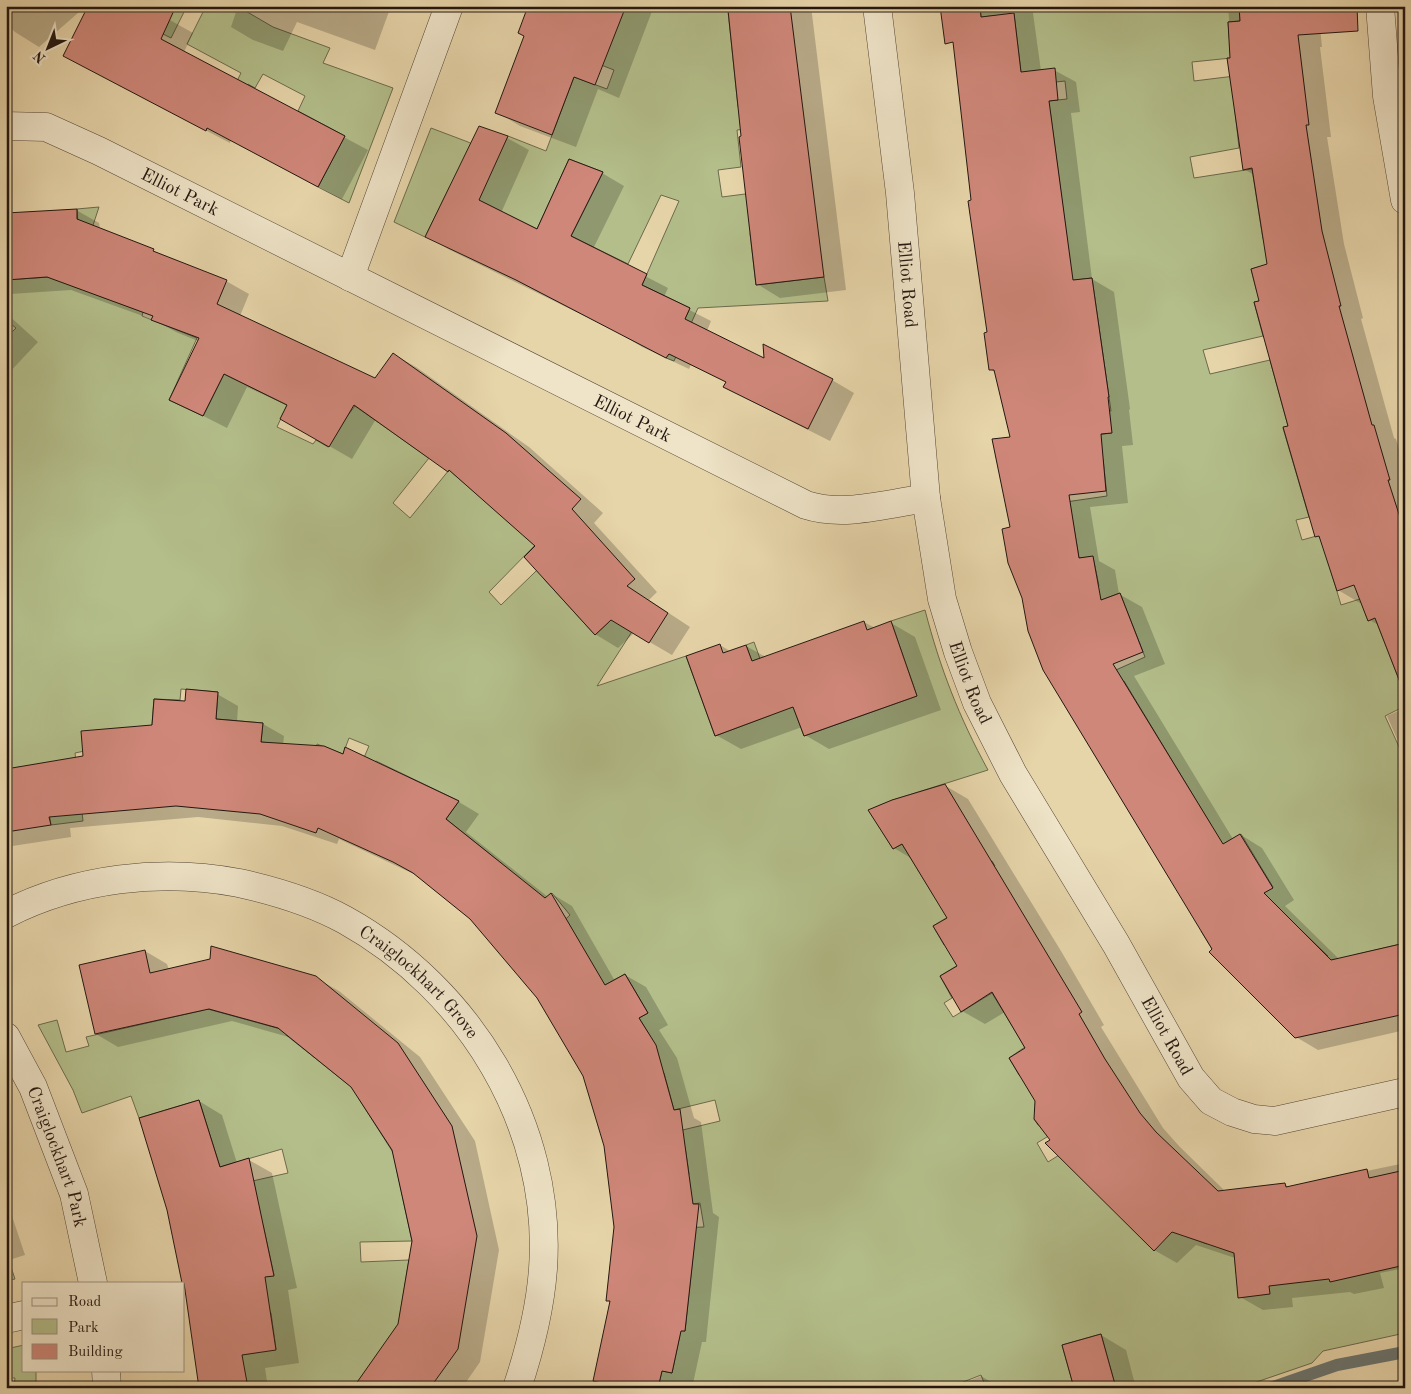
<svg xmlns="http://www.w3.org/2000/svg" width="1411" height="1394" viewBox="0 0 1411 1394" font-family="'Old Standard TT',serif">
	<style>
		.green { fill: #b3be8a; stroke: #6b6a4d }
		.shadow { fill: #0003 }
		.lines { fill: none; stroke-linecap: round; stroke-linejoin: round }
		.stream { stroke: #6b7672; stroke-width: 12 }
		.building { fill: #cf8779; stroke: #231610 }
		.minor-casing { stroke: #544636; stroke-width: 29 }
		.minor { stroke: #efe4c8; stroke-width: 28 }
		.labels { text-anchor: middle; stroke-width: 4; stroke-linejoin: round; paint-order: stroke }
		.street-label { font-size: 18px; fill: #231610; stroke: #efe4c8 }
	</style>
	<rect width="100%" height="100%" fill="#e7d5aa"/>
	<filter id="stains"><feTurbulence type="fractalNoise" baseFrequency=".004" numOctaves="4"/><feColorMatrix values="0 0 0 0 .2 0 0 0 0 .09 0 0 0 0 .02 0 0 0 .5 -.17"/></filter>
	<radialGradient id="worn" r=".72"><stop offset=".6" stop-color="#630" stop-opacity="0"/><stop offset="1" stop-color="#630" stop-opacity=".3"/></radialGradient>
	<!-- green -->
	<path class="green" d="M132,6H187L171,38L159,32Z
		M206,6H237L273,27L330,48L323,63L393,88L349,203L318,187L345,136L298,111L305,96L263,74L255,88L248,84L243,94L233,89L241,73L187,44Z
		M626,6H759V8L728,11L738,107L774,126L737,130L741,167L718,170L722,197L776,190L750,233L756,285L824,277L828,301L698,308L674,361L666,358L690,308L642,285L679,201L661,195L628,264L571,236L603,172L569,159L537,229L450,186L425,237L394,222L431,128L468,142L498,156L508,136L546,151L574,77L607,89L614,70L578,56L624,10Z
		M980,6H1239L1240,21L1228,22L1231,58L1192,62L1194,81L1243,75L1235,111L1239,148L1190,157L1194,178L1252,169L1263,239L1282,261L1251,269L1257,292L1279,297L1254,302L1263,336L1203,350L1210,374L1270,360L1288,426L1283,428L1309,517L1296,520L1302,540L1342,529L1327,558L1341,605L1360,599L1368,621L1375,618L1405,695V706L1385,716L1405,760V943L1354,955L1356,963L1315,970L1328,956L1300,929L1233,931L1212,949L1201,931L1273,887L1241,834L1192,863L1211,825L1124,681L1106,692L1098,678L1145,657L1120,593L1062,615L1099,586L1093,557L1079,558L1072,517L1038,506L1107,496L1103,459L1068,463L1080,437L1111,433L1109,411H1111L1092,278L1027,286L1070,262L1050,110L1039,102L1067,99L1065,81L1056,82L1021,73L1014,14L981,17Z
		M99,207L73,286L143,312L142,316L197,338L169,400L203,416L224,374L287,405L277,427L313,444L316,440L328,447L348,415L355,406L429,458L393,503L410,518L449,470L535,545L489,592L501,605L565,543L574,552L544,579L595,635L610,621L600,611L642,616L597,686L686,656L715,736L771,715L746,645L754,642L763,667L777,662L804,736L917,696L891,621L925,610C940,668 959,717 988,770L893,800L869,810L893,849L902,844L934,896L992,861L995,866L965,885L974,901L933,926L944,945L958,936L971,957L940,976L952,998L944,1003L953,1017L992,993L1025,1047L1009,1058L1019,1075L1051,1099L1034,1119L1038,1125L1048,1131L1067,1125L1037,1143L1048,1162L1080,1142L1143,1198L1122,1219L1153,1250L1208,1196L1191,1238L1207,1244L1217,1215L1228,1198L1239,1297L1267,1274L1405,1250V1333L1323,1351L1312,1363L1239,1388H1151L1152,1386L1143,1388H1116L1101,1334L1062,1345L1074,1388H986L981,1375L948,1388H658L662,1371L672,1373L679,1339L671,1329L685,1331L694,1246L678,1228L704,1227L700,1203L675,1206L689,1174L685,1147L668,1149L666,1134L720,1121L715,1100L674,1110L664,1073L650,1077V1036L639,1018L648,1013L625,974L605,985L558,926L570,915L552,893L539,903L502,864L446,819L459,801L376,761L356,776L369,746L349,738L343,754L317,744L309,765L271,743L261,742L263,723L216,719L218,692L181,689L180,700L154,699L151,737L75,753L83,821L51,825L41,764L6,769V338L16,328L6,320V280L63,276L79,240L77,209Z
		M204,1008L288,1031L286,1035L349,1085L379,1060L359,1099L394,1154L423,1164L397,1171L412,1241L360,1242L361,1262L409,1260L398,1327L353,1388H248L224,1358L276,1349L271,1313L245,1280L274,1275L263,1225L226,1187L288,1173L282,1149L220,1167L199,1100L139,1118L131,1096L82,1113L73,1090L38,1025L57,1020L66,1052L89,1046L86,1037L204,1010Z
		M6,1252L15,1279L6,1281Z
		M24,1345V1370H36V1388H14L15,1378H6V1349Z"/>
	<!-- shadow -->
	<path class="shadow" d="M6,6H86L39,47L15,32L6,23Z
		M145,6L193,33L184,52L368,150L342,199L231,140L230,143L88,69Z
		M238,6H391L375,50L297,22L283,51L253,40L231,27Z
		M530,6H654L619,98L598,89L576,147L520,126L497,112L526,36Z
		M729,6H811L846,290L780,298L757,284Z
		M949,6H1032L1041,71L1054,70L1076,82L1080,112L1071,113L1092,279L1114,292L1130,409L1129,410L1133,445L1122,446L1128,503L1090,507L1099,561L1115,570L1119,594L1142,607L1165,664L1134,676L1233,839L1241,835L1262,848L1294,900L1285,906L1339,959L1405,944V1030L1318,1050L1296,1037L1213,949L1011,528V438L996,373L990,369L988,334Z
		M1228,6H1318L1322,47H1320L1331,137H1327L1344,244L1363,318L1361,319L1394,438L1396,439L1405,470V691L1379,625L1369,620L1362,602L1360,603L1338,590L1322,539L1316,536L1261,302L1268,265L1254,175L1244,169L1232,59Z
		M507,138L529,150L501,213L538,230L570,161L602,173L624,186L593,249L668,288L664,297L711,321L707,331L766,360L832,380L854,393L830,441L747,399L725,386L727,383L691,365L689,369L642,347L621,334L448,249L427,236Z
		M76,210L99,223L100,229L226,281L249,294L240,316L375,379L393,354L416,367L529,447L603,513L594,523L657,592L649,600L690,627L672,655L634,633L618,648L595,634L537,546L457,476L376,419L352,459L282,419L288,406L247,387L227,428L170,399L198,341L176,332L154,320L71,290L10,294L6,292V214Z
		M6,313L38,342L6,376Z
		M864,622L875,628L891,623L915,637L941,710L829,749L805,735L802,727L741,749L716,735L720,645L730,651L746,646L766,657Z
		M217,694L238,706L237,722L263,724L284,736L283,745L344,756L346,749L459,802L479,814L466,832L548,897L552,894L572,906L615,981L625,975L646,987L668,1025L659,1030L677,1058L694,1118L701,1122L713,1213L719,1217L706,1342H702L692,1388H593L611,1302L607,1300L616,1227L605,1146L584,1075L538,997L471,918L420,877L339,839L337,844L282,826L198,817L70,828L71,837L6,847V770L85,757L153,726L186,702Z
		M1405,708V757L1387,716Z
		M944,785L968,799L1061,951L1104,1025L1101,1027L1163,1128L1179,1146L1226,1192L1285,1185L1290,1187L1405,1163V1268L1380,1273L1384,1288L1354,1294L1350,1292L1292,1298L1293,1307L1263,1310L1240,1297L1235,1258L1196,1245L1177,1263L1154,1250L1037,1100L1027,1048L1005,1012L985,1024L962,1011L958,966L949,918L914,860L894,848Z
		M145,951L167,964L169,970L316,978L339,991L420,1057L475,1141L499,1250L480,1362L462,1388H362L399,1325L414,1241L393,1149L352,1087L292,1038L232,1021L118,1047L96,1034Z
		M199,1101L222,1115L237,1163L249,1160L272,1173L297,1288L288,1290L299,1363L265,1368L268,1388H200L186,1296L168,1209Z
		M6,1198L25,1255L6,1261Z
		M1101,1335L1126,1350L1136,1388H1075Z
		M981,1376L1001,1388H951Z"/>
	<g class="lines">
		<!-- stream -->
		<path class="stream" d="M1270,1388L1337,1365L1405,1352"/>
	</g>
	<!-- building -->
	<path class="building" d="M88,6H176L161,39L345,136L318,187L207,128L206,131L63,56Z
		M528,6H626L595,85L574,77L552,135L495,113L524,36L518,33Z
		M773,6H790L824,277L756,285L739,137L741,136L728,10Z
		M940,6H980L981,17L1014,13L1021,72L1055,68L1058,100L1049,101L1073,280L1092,278L1109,397H1108L1112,433L1101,434L1106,491L1069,495L1079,558L1093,556L1101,600L1120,593L1143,652L1113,664L1223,844L1240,834L1273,888L1264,893L1331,960L1405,943V1014L1295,1038L1209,952L1212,949L1043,670L1028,631L1022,598L1008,563L1002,529L1010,527L992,439L1010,437L994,370H989L984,333L987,332L968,201L971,200L953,42L945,44Z
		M1239,6H1357L1358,31L1298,35L1309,125H1306L1322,231L1341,306H1339L1372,425H1374L1390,480H1388L1405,533V690H1403L1375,618L1368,621L1354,585L1337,591L1319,536L1315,537L1283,427L1288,426L1254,302L1259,301L1251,269L1267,264L1252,168L1243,170L1227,58H1230L1228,22L1240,21Z
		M479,126L508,136L479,200L537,229L569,159L603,172L571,236L647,274L642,285L690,308L685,319L764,358L763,344L833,379L808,429L723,387L726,382L669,354L666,358L516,280L425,237Z
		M77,209V219L154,249L153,251L227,280L217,304L375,378L393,353L506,433L581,499L572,509L635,579L627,586L668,613L649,643L611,620L595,635L524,557L535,546L449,470L448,472L354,405L329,447L280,419L287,405L224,374L203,416L169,400L199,338L151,320L153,316L47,277L6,280V213Z
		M864,621L867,630L891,621L917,696L804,736L793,707L715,736L686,656L720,644L723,653L746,645L752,661Z
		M186,689L218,692L216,719L263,723L261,742L324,746L343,754L345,747L459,801L446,819L545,898L551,893L605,985L625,974L648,1013L639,1018L656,1045L674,1110L680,1109L693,1204H699L685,1331H681L672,1373L662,1371L658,1388H621L593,1381L610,1301H606L614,1227L604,1146L583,1076L537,998L470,919L413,873L393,862L318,828L316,833L260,814L176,806L49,817L51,825L6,832V769L83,756L81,731L152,725L154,699L185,701Z
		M945,784L1082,1012L1079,1014L1105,1059L1140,1113L1156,1132L1218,1191L1285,1183L1286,1187L1367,1169L1369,1178L1405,1170V1265L1330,1282L1329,1279L1269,1286L1270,1294L1238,1298L1234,1253L1172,1232L1154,1251L1045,1143L1050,1140L1034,1119L1035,1101L1009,1058L1025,1048L992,992L961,1012L940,976L957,966L933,926L947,918L902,844L893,849L868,810L892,800Z
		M211,946L316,976L398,1043L452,1126L477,1236L458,1349L430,1388H353L398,1324L412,1241L392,1150L351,1087L278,1028L209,1009L95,1034L79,965L145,950L150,973L210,959Z
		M199,1100L220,1167L249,1158L274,1276L265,1277L276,1350L242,1355L248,1388H199L184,1283H182L167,1210L139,1118Z
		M1101,1334L1116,1388H1074L1062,1345Z"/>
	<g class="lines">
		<defs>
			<g id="minor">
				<path id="s1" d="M877,6L900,193L926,498L942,599L958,652L977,703L1013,774L1116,944L1191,1078L1211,1101L1232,1112L1254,1119L1275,1121L1405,1092"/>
				<path d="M1380,6L1387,96L1405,200"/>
				<path id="s2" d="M6,126L46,127L99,151L806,505C843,517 888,504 926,498"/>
				<path d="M350,277L449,6"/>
				<path id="s3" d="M6,914C76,878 162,868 239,883C275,891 312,902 345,920C469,989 553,1125 543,1269C540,1310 530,1349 517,1388"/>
				<path id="s4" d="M6,1037L33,1087L74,1194L93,1283"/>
				<path d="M6,1319L24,1315"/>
				<path d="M106,1370L107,1388"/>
			</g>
		</defs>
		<!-- minor casing -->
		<use href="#minor" class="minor-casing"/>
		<!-- minor -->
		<use href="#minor" class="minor"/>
	</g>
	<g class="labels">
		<!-- street labels -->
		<g class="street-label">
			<text dy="6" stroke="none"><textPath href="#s2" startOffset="189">Elliot Park</textPath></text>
			<text dy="6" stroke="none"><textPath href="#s1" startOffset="280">Elliot Road</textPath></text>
			<text dy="6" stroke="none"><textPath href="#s2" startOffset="695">Elliot Park</textPath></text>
			<text dy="6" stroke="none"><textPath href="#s1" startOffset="685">Elliot Road</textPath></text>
			<text dy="6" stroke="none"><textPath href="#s3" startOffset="449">Craiglockhart Grove</textPath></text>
			<text dy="6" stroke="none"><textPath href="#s1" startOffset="1090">Elliot Road</textPath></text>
			<text dy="6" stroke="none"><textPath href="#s4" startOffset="131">Craiglockhart Park</textPath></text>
		</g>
	</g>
	<!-- margin -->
	<rect width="1411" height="1394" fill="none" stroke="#e7d5aa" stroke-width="25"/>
	<rect x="8" y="8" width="1396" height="1379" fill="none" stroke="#231610" stroke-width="2.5"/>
	<rect x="12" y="12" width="1386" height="1369" fill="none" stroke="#231610"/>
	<!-- legend -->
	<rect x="22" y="1282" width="162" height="90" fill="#efe4c8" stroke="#9d927e"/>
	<rect x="32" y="1298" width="25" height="8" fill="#efe4c8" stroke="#9d927e"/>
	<text x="68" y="1306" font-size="15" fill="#231610">Road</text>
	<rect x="32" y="1319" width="25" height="15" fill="#b3be8a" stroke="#9d927e"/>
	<text x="68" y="1332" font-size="15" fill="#231610">Park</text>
	<rect x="32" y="1344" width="25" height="15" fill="#cf8779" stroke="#9d927e"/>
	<text x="68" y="1356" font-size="15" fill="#231610">Building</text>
	<!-- north arrow -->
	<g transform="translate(48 48) rotate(223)" stroke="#efe4c8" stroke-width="4" paint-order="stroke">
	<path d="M0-4L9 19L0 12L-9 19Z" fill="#231610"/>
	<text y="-8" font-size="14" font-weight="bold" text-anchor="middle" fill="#231610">N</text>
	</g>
	<rect width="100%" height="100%" filter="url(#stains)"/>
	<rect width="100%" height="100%" fill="url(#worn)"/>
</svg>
